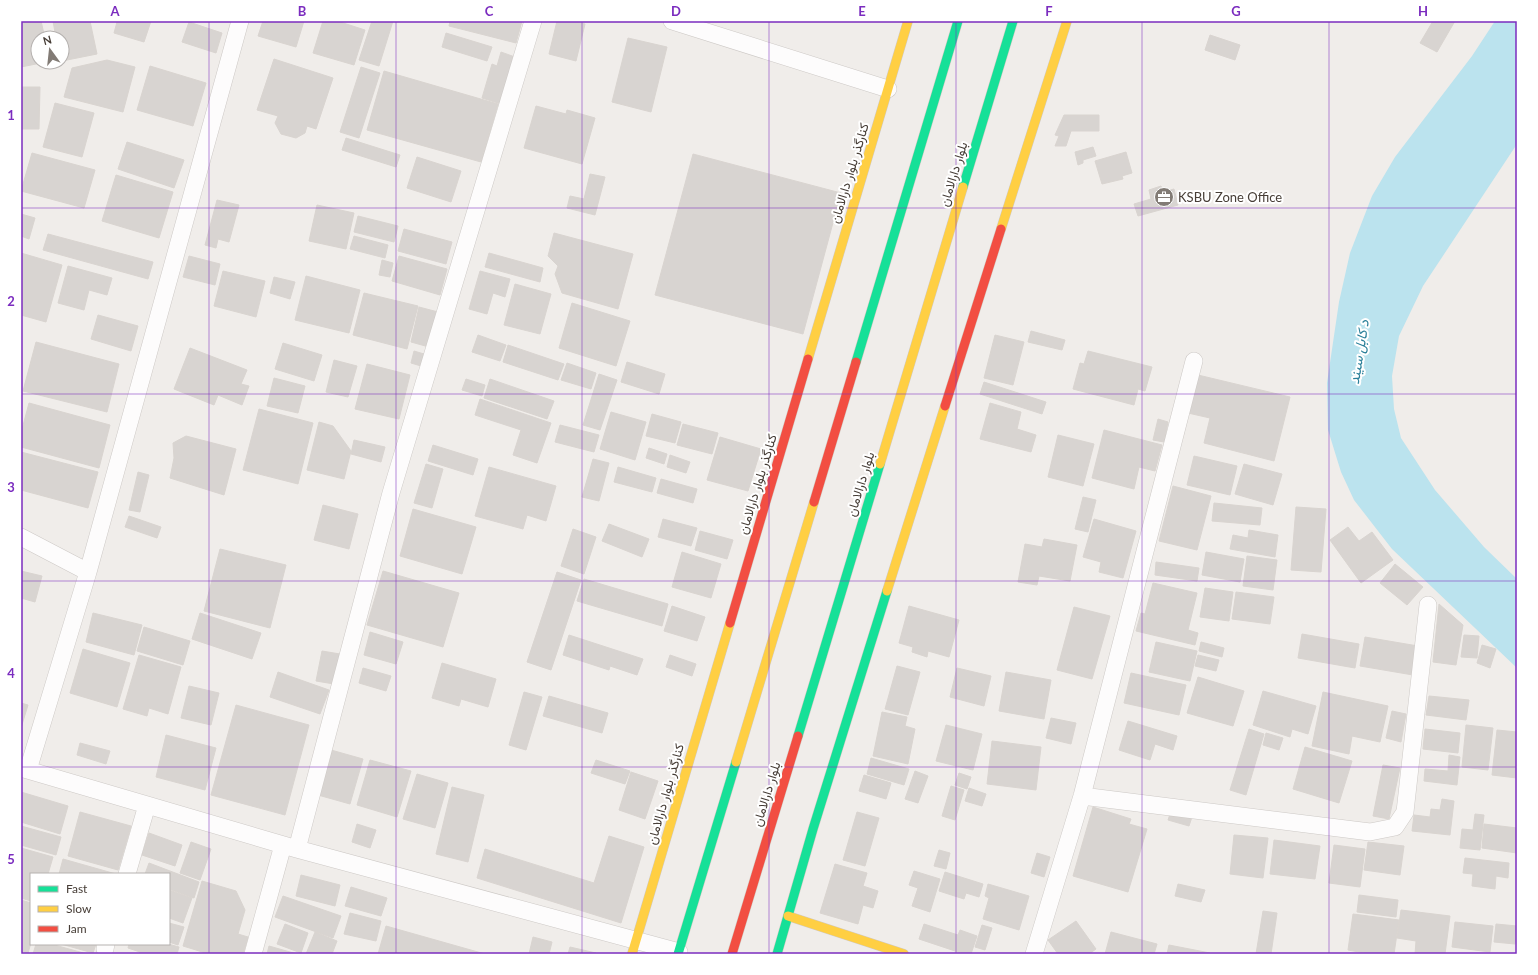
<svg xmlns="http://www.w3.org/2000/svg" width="1538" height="975" viewBox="0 0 1538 975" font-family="Lato,Vazirmatn,sans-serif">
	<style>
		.water { fill: #bbe3ee }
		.building { fill: #d8d4d1; stroke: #d9d4d0 }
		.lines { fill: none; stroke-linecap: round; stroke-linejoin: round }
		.street-casing { stroke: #cdc9c6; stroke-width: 18 }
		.fast-casing { stroke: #d1cac2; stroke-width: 10 }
		.slow-casing { stroke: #d1cac2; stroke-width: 10 }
		.jam-casing { stroke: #d1cac2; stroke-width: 10 }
		.street { stroke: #fdfcfc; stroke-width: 17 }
		.fast { stroke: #16e098; stroke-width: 9 }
		.slow { stroke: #ffcf43; stroke-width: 9 }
		.jam { stroke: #f24e42; stroke-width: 9 }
		.grid { fill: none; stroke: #7b2cbf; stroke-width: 1; stroke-opacity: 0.55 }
		.labels { text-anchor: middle; stroke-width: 4; stroke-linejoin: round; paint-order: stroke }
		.street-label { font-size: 13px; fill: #463d36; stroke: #fff }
		.poi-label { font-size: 13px; fill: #463d36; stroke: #fff; text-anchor: start }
		.water-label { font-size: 14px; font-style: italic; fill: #2b809a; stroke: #fff }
		.neatline { fill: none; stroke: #7b2cbf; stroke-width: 1.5 }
		.grid-label { font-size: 13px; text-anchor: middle; font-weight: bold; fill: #7b2cbf }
	</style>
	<rect width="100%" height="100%" fill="#f0edea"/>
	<!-- water -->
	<path class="water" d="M1495,21H1517V144L1423,286L1399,336L1392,376L1394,409L1401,438L1435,490L1484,547L1517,579V668L1392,549L1354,500L1341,472L1328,430L1327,383L1339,302L1350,253L1372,196L1395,157L1472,56Z"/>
	<!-- building -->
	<path class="building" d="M21,21H41L45,38H38V62H46L21,67Z
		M53,21H90L97,54L62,61V38H56Z
		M114,21H151L144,42L114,33L117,22Z
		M263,21H304L296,47L258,36Z
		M323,21H337L365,30L354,65L313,53Z
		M372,21H393L379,66L359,60Z
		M450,21H522L516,43L449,26Z
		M557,21H572L585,24L576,61L549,54Z
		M1433,21H1455L1437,52L1420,43Z
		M189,22L222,33L216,53L182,42Z
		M446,33L492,47L487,61L442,47Z
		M1210,35L1240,45L1235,60L1205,50Z
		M628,38L667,47L651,112L612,102Z
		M501,52L515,57L501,104L482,98L492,64L497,66Z
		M274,59L333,78L316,129L307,126L305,133L296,138L281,134L275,123L278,116L257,110Z
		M107,60L135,67L123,112L64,97L72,68Z
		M150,66L206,83L193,126L137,110Z
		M361,67L380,73L359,138L340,132Z
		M384,71L498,104L481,162L367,130Z
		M21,87H40L39,129H21Z
		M55,103L94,113L82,157L43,147Z
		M536,106L566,114L567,110L595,118L582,164L524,148Z
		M1064,115H1099V131H1071L1066,146H1055L1059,136L1055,135Z
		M346,138L400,155L396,167L342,150Z
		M127,142L184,160L174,188L118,169Z
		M1093,147L1096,156L1083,160V163L1078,165L1075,152Z
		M1126,152L1132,173L1122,176L1123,179L1102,184L1095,161Z
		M32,153L95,170L84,208L21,191Z
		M693,154L841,193L803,334L655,295Z
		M417,157L461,171L451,202L407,188Z
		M590,174L605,177L595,215L567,208L570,196L584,199Z
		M116,175L173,192L159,238L102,221Z
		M1161,186L1163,192L1174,189L1178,205L1138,216L1134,204L1151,199L1149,190Z
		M217,200L239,205L229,242L218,239L216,248L205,245Z
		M317,205L354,213L346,249L309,241Z
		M21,214L35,218L29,239L21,236Z
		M358,216L398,226L394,242L354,232Z
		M404,229L452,242L446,264L398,251Z
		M554,233L633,254L618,309L562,293L555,274L558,266L548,256Z
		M48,234L153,262L148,279L43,250Z
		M354,236L388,245L385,258L350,249Z
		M21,253L62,265L46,322L21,315Z
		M489,253L543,268L540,282L485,267Z
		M189,256L220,264L215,285L183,277Z
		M399,256L447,269L440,295L392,281Z
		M382,260L393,263L390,277L379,275Z
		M68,266L112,278L107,295L89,290L84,310L58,303Z
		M223,271L265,281L256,317L214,306Z
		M480,271L510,279L505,297L493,293L487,314L469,309Z
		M306,276L360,290L349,333L295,320Z
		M274,277L295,282L290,299L270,293Z
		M515,284L551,294L540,334L504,325Z
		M364,293L418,306L407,349L353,335Z
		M572,303L630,321L616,366L559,348Z
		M419,307L438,312L429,347L411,342Z
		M98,315L138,326L131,351L91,339Z
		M1031,331L1065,340L1062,350L1028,342Z
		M478,335L506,345L500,361L472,352Z
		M995,335L1024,342L1013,385L984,378Z
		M36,342L119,364L107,412L23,391Z
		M283,343L322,355L314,381L275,369Z
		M508,345L564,364L558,380L503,362Z
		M190,348L247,370L241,384L249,386L242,405L218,395L214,405L174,389Z
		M414,351L424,354L421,366L411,363Z
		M1088,351L1152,367L1145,391L1138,389L1134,405L1073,389L1080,363L1084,364Z
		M334,360L357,366L348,397L326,392Z
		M627,362L665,374L659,394L621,382Z
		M567,363L596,373L591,389L561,380Z
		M367,364L410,375L399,419L355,409Z
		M599,374L617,380L600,430L583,425Z
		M1198,375L1290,397L1274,461L1204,443L1210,418L1188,413Z
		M274,378L305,386L298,413L267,406Z
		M466,379L485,385L482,396L462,390Z
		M490,379L554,401L547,419L484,398Z
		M984,382L1046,402L1042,414L980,394Z
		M480,399L551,423L537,463L513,455L521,430L475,415Z
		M29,403L110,425L99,468L21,447V433Z
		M990,403L1021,412L1017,429L1036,435L1031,452L980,439Z
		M259,409L313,423L298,484L243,470Z
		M611,412L646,422L635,460L600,449Z
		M652,414L681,422L675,443L646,436Z
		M1158,419L1168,422L1164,442L1153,440Z
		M319,422L333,426L351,451L344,479L307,470Z
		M683,424L718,433L712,454L677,445Z
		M560,425L599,435L594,452L555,442Z
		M1104,430L1162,445L1155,471L1139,467L1134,489L1092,478Z
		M1058,435L1094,444L1083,486L1048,477Z
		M186,436L236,449L224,495L170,478L174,458L173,443Z
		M720,437L761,449L748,491L707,480Z
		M354,440L385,447L381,462L351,454Z
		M433,445L478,459L473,475L428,461Z
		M649,448L667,454L664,464L646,458Z
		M21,452L98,472L88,508L21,490Z
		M670,455L690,462L686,473L667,467Z
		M1194,456L1237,466L1230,495L1187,485Z
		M593,459L609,463L599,501L582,497Z
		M426,464L443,469L432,508L414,503Z
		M1244,464L1282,474L1273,505L1235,494Z
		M489,467L556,486L546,521L527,515L523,529L475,516Z
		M618,467L656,478L652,492L614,482Z
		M138,472L149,475L140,512L129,510Z
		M661,479L697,489L693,503L657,493Z
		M1173,486L1211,496L1197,550L1159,541Z
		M1083,497L1096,500L1088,532L1075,529Z
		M1214,503L1262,508L1260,525L1212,521Z
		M323,505L358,514L349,549L314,540Z
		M1296,507L1326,509L1321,572L1291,570Z
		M413,509L476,527L462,574L400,556Z
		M129,516L161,527L157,538L125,527Z
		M663,519L697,528L691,546L658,537Z
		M1094,519L1136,531L1123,578L1099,572L1101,562L1083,557Z
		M609,524L649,539L642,557L602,541Z
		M1348,527L1359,541L1372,532L1393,560L1361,583L1330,540Z
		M573,529L596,537L584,574L561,566Z
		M1249,530L1278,535L1275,557L1230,549L1233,535L1248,538Z
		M700,531L733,540L727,559L695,550Z
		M1044,539L1077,545L1070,581L1039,576L1037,585L1018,582L1025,544L1042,547Z
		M220,549L286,565L270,628L204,611Z
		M682,552L721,564L711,598L672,587Z
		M1206,552L1244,559L1240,582L1202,575Z
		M1247,556L1277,560L1273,590L1243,586Z
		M1156,562L1199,568L1197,581L1155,575Z
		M1395,564L1423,587L1407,605L1380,583Z
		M21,571L42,576L35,602L21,598Z
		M383,571L459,593L443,647L367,625Z
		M557,572L581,580L551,670L527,662Z
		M584,579L668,604L662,626L577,601Z
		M1153,583L1197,593L1188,630L1198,633L1195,645L1136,631L1141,613L1145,614Z
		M1205,588L1233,592L1229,621L1200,617Z
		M1236,592L1274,597L1270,624L1232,619Z
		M1439,604L1463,625L1456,665L1433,662Z
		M672,606L705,617L697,641L664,631Z
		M909,606L959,620L949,657L928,651L927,657L912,652L913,647L899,643Z
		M1074,607L1110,616L1092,679L1057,670Z
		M93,613L142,625L134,655L86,642Z
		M200,613L261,633L252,659L192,639Z
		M144,627L190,641L183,665L137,651Z
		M370,632L403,642L396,664L364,655Z
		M1302,634L1359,644L1355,668L1298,658Z
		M569,635L643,659L637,675L610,666L609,670L563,655Z
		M1464,635L1479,636L1477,658L1461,657Z
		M1365,637L1418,646L1413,675L1360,666Z
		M1156,642L1197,651L1190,681L1149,672Z
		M1201,642L1224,648L1222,657L1199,651Z
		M1482,645L1496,649L1490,668L1477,663Z
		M83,649L130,663L117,707L70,693Z
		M322,651L340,654L334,684L316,681Z
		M139,655L181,667L168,714L149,708L147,716L123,709Z
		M670,655L696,664L692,676L666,667Z
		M1198,655L1219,660L1216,671L1195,666Z
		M442,663L496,679L488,707L461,699L459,706L432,698Z
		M897,666L920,672L908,715L885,709Z
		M363,668L391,676L386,691L359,683Z
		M957,668L991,676L984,706L950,697Z
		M278,672L329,690L320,714L270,697Z
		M1006,672L1051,680L1044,719L999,711Z
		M1131,673L1186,685L1179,715L1124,703Z
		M1198,677L1244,691L1233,726L1187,713Z
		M189,686L219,693L211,725L181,718Z
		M1263,691L1316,706L1308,734L1292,729L1290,737L1253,725Z
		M524,692L542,697L526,750L509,745Z
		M1323,692L1388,706L1380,742L1352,736L1349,754L1312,746Z
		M549,696L608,713L602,733L543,716Z
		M1429,696L1469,700L1466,720L1426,715Z
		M21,703L28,705L21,728Z
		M236,705L309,725L285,815L211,795Z
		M1392,711L1406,714L1401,742L1386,738Z
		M882,712L907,717L905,726L915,729L908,764L873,756Z
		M1051,718L1076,723L1071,744L1046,738Z
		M1128,721L1177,736L1173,750L1155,744L1150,760L1119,750Z
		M946,725L982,734L973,770L936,761Z
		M1466,725L1493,728L1488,770L1462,767Z
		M1249,729L1264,734L1246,795L1230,790Z
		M1425,729L1460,733L1458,753L1423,749Z
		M1497,730L1517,732V778L1492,775Z
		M1266,733L1283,738L1279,750L1263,745Z
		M166,735L216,748L205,790L156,777Z
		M992,741L1041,747L1036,790L987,784Z
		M80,743L110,751L106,764L77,755Z
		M1305,747L1352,761L1339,803L1293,789Z
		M331,750L363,759L350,804L318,795Z
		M1449,755L1460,757L1457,785L1424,781L1425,769L1448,771Z
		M871,758L909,769L904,785L867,774Z
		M370,760L411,771L397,817L357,805Z
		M596,760L630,771L625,784L591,773Z
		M1383,765L1400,768L1389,819L1373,816Z
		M915,771L928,776L918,803L905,799Z
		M631,772L658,781L645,819L619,810Z
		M959,773L971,777L967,789L955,785Z
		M417,774L448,783L435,828L403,819Z
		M864,775L891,783L886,799L859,791Z
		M951,786L964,790L955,820L942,816Z
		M452,787L484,795L468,862L436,854Z
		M969,788L986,794L982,806L965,801Z
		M21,792L68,806L60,834L21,822Z
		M1442,799L1454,801L1450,835L1412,831L1414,815L1430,817L1431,809L1440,810Z
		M1093,807L1131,819L1129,824L1147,829L1128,892L1073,876Z
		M1171,811L1192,817L1189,826L1168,820Z
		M80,812L131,826L118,870L68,856Z
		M857,812L879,818L865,866L843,860Z
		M1475,814L1484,815L1480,850L1460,848L1462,829L1473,830Z
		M357,824L376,830L370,848L352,842Z
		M1484,824L1517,828V853L1482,848Z
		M21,826L61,837L56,855L21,845Z
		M149,833L182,845L175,866L142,855Z
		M1234,835L1268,838L1263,878L1230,874Z
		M609,836L644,847L621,923L477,878L485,849L594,883Z
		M1274,840L1320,846L1315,879L1270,874Z
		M191,842L211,849L200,880L180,873Z
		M1368,842L1404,846L1400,875L1364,870Z
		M1334,845L1365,849L1360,887L1329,883Z
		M21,848L53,857L48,874H31V901L21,898Z
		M939,850L950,853L946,869L934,866Z
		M1037,853L1050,857L1044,877L1031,873Z
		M1465,858L1509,863L1508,878L1496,876L1495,889L1472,886L1473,874L1463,873Z
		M63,859L116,874H59Z
		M149,863L199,882L194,898L169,889V874H145Z
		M835,864L867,873L863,886L878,891L873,908L863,905L858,924L820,913Z
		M914,871L940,879L930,912L912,906L918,888L909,885Z
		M945,872L983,884L979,897L966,893L964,899L939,891Z
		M301,875L340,885L335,906L296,896Z
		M202,881L236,891L245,910L238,934L248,937L243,954H209L183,946Z
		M988,884L1029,896L1019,930L983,919L989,898L985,896Z
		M1178,884L1205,890L1201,902L1175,896Z
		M351,887L387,898L381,916L345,906Z
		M169,890L192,898L183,923L169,918Z
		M1359,895L1398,900L1396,917L1357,912Z
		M283,896L341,916L333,938L275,917Z
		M21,900L31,903V943L28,953L21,951Z
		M1401,910L1450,916L1445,954H1415L1416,941L1397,938Z
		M1263,911L1277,913L1271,954H1256Z
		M350,913L381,921L376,941L344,934Z
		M1353,914L1399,920L1394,954H1370L1348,950Z
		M1076,921L1096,949L1089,954H1058L1048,940Z
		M1455,922L1493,926L1490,952L1452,947Z
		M169,923L184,927L178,945L169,942Z
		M285,924L308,933L301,953L277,944Z
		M924,924L958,935L960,930L977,936L971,954H964L919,939Z
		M1496,924L1517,926L1515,944L1494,942Z
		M982,925L992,928L985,950L975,947Z
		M386,926L485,954H378Z
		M315,932L337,941L332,954H306Z
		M1111,932L1157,944L1154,954H1105Z
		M533,937L552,942L549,954H529Z
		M36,944H51L87,954H33Z
		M61,944H96L93,953Z
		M129,944H168L179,947L177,954H139L140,952L128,948Z
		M1169,945L1210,953L1209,954H1167Z
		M269,946L297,954H267Z
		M570,947L596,953V954H568Z"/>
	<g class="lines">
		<defs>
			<path id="street" d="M672,21L888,89
				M21,537L88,572
				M21,768L297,849L679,952
				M28,770L88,572L240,21
				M1082,796L1370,832L1395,827L1405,812L1428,605
				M297,849L391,493L533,21
				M127,874L147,805
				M105,949L106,944
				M253,954L283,845
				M1034,954L1082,796L1194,361"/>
			<path id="fast" d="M963,187L1013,21
				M856,362L958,21
				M798,736L880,464
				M678,954L736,762
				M777,954L813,829L887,591"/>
			<path id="slow" d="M1001,229L1067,21
				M808,359L908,21
				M880,464L963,187
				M887,591L945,406
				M736,762L814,502
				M788,916L904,954
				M632,954L730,623"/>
			<path id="jam" d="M945,406L1001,229
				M814,502L856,362
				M730,623L808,359
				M732,954L798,736"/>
		</defs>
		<!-- street casing -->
		<use href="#street" class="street-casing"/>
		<!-- fast casing -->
		<use href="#fast" class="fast-casing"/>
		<!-- slow casing -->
		<use href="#slow" class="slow-casing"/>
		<!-- jam casing -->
		<use href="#jam" class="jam-casing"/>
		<!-- street -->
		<use href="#street" class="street"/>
		<!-- fast -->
		<use href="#fast" class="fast"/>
		<!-- slow -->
		<use href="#slow" class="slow"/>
		<!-- jam -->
		<use href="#jam" class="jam"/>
	</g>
	<!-- grid -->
	<path class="grid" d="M209,21V954M396,21V954M582,21V954M769,21V954M956,21V954M1142,21V954M1329,21V954M21,208H1517M21,394H1517M21,581H1517M21,767H1517"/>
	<!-- icons -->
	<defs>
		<symbol id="office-disc" viewBox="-11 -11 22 22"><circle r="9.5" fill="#827b75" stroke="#fff"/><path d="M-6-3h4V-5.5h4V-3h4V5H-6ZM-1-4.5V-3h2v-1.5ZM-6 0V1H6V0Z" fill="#fff"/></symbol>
	</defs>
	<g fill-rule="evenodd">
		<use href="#office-disc" x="1153" y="186" width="22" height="22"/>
	</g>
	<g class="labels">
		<!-- street labels -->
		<g class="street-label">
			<text transform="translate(849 173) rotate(-73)" y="5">کنارگذر بلوار دارالامان</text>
			<text transform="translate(953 174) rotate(-73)" y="5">بلوار دارالامان</text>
			<text transform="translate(757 484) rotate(-73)" y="5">کنارگذر بلوار دارالامان</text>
			<text transform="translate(860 484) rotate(-73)" y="5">بلوار دارالامان</text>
			<text transform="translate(665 794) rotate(-74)" y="5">کنارگذر بلوار دارالامان</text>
			<text transform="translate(766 794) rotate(-73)" y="5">بلوار دارالامان</text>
		</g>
		<!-- poi labels -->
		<g class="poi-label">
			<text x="1178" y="202">KSBU Zone Office</text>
		</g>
		<!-- water labels -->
		<g class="water-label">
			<text transform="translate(1359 352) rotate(-81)" y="5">د کابل سيند</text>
		</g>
	</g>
	<!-- border -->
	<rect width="1538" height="975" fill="none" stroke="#ffffff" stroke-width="44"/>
	<!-- legend -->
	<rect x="30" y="873" width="140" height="72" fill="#ffffff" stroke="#b5b1af"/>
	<rect x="38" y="886" width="20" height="6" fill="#16e098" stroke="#b5b1af"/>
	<text x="66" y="893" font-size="12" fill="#463d36">Fast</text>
	<rect x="38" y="906" width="20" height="6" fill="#ffcf43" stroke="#b5b1af"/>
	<text x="66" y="913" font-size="12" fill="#463d36">Slow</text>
	<rect x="38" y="926" width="20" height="6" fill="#f24e42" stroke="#b5b1af"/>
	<text x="66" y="933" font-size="12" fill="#463d36">Jam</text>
	<!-- north arrow -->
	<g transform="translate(50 50) rotate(345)"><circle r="19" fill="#ffffff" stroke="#b5b1af"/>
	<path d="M0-3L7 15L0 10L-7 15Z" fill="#827b75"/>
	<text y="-6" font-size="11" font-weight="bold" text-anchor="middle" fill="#463d36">N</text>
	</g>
	<rect x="22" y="22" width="1494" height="931" class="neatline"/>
	<g class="grid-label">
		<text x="115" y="16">A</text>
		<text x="302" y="16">B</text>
		<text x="489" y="16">C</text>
		<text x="676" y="16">D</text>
		<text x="862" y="16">E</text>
		<text x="1049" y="16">F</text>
		<text x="1236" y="16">G</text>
		<text x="1423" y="16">H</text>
		<text x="11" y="120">1</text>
		<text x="11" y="306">2</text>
		<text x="11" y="492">3</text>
		<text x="11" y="678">4</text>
		<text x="11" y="864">5</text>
	</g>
</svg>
